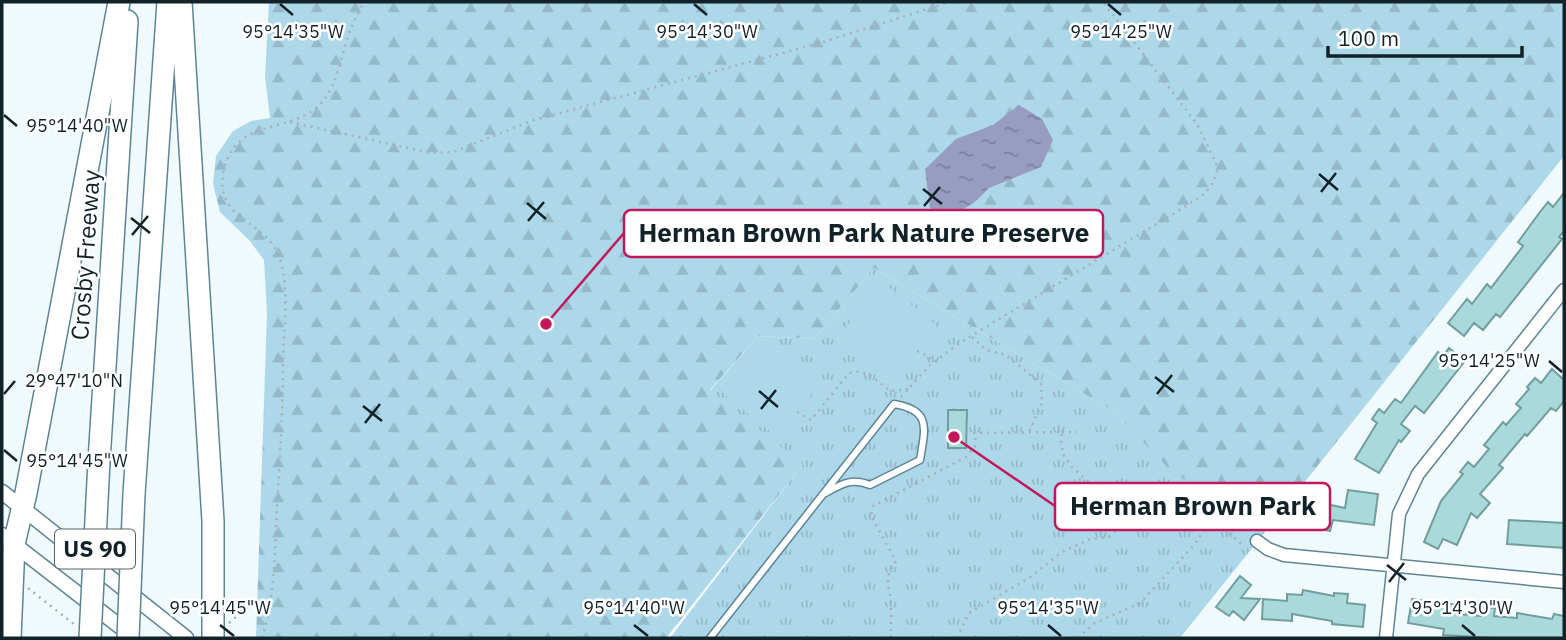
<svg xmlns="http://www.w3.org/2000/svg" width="1566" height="640" viewBox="0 0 1566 640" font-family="'IBM Plex Sans',sans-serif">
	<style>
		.forest { fill: url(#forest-firs) }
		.park { fill: url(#park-tufts) }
		.garden { fill: #add8ea }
		.water { fill: url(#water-ripples) }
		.building { fill: #a9d9da; stroke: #709e9f; stroke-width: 2 }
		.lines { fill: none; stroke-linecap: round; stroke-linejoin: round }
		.service-casing { stroke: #5e8595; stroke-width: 9 }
		.minor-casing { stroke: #5e8595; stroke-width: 15 }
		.tertiary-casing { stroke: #5e8595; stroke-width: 17 }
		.motorway-casing { stroke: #5e8595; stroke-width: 24 }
		.path { stroke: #a5b0b5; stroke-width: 2.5; stroke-dasharray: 2 5; stroke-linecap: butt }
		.service { stroke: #fff; stroke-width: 6 }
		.minor { stroke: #fff; stroke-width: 12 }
		.tertiary { stroke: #fff; stroke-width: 14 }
		.motorway { stroke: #fff; stroke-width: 21 }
		.motorway-bridge-casing { stroke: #5e8595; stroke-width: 24; stroke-linecap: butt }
		.motorway-bridge { stroke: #fff; stroke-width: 21 }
		.ticks { fill: none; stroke: #122229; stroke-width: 2.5 }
		.labels { text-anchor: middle; stroke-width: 5; stroke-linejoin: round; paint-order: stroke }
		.shield { fill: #fff; stroke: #596469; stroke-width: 2 }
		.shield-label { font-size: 23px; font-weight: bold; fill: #122229 }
		.street-label { font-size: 24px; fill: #122229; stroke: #fff }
		.ticks-label { font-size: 18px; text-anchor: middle; fill: #122229; stroke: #fff; stroke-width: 5; stroke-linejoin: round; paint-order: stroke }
		.leader { fill: none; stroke: #c2185b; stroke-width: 2.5 }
		.callout-dot { fill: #c2185b; stroke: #fff; stroke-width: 2.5 }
		.callout { fill: #fff; stroke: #c2185b; stroke-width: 2.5 }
		.callout-label { font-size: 26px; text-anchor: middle; font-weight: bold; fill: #122229 }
	</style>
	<defs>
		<pattern id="forest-firs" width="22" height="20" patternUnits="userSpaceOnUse" patternTransform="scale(1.75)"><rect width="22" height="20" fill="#add8ea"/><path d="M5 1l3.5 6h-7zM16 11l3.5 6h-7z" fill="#94b9c9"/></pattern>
		<pattern id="park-tufts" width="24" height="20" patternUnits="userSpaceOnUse" patternTransform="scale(1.75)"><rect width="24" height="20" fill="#add8ea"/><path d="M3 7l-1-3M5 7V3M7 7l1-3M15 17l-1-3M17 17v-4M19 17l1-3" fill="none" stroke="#94b9c9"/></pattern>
		<pattern id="water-ripples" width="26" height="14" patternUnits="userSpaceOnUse" patternTransform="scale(1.75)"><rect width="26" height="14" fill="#989cc0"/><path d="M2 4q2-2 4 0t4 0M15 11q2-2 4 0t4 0" fill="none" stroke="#7b7f9c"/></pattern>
	</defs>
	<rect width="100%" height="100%" fill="#f0f9fc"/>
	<!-- forest -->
	<path class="forest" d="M269,2H1564V156L1265,532L1205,485L1177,478L1113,411L874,268L814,339L758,336L710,390L804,463L666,638H256L267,313L264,260L250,241L220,212L213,184L216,156L233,131L251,121L270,118L265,77Z"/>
	<!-- park -->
	<path class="park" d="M874,268L1113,411L1177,477L1205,485L1265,532L1180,638H670L803,464L710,391L758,336L814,339Z"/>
	<!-- garden -->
	<path class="garden" d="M883,282L937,326L896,376L842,332Z
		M763,342L818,386L777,437L722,392Z"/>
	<!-- water -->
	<path class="water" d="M1019,105L1042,119L1053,140L1041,167L989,188L976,201L950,218L930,208L925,169L956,139L993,125Z"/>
	<!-- building -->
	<path class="building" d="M1564,193V231L1559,237L1562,239L1500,317L1496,314L1483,330L1474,323L1464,336L1448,323L1467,299L1472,304L1487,284L1491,288L1523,246L1518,242L1540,212L1548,202L1553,207Z
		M1449,348L1465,361L1424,413L1415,406L1401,424L1410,431L1401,442L1399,440L1379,473L1355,459L1377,423L1372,419L1379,409L1384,413L1395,399L1401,403L1438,352L1443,356Z
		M1552,369L1564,380V401L1556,411L1551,408L1527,436L1525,434L1499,465L1503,468L1480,494L1490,503L1477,518L1471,513L1457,545L1443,539L1438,549L1424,542L1441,501L1463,474L1460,472L1468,462L1474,467L1489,449L1484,445L1503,422L1506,425L1521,408L1516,404L1529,389L1527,387L1535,378L1541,383Z
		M948,410H967L966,448H948Z
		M1348,490L1378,494L1374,525L1333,520L1330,531L1302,525L1307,500L1345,508Z
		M1509,520L1564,523V548L1507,544Z
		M1240,576L1251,585L1241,598L1260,599L1244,620L1233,611L1229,616L1216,607Z
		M1303,590L1334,596V593L1348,594L1347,603L1365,605L1363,627L1332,624V621L1292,614V621L1262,619L1263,599L1287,601V594L1302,595Z
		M1412,599L1460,605L1459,614L1481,616L1482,607L1495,608L1494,616L1517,618V613L1552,619L1554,614L1564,616V638H1494L1443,635L1444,629L1408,623Z"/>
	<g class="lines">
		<defs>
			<path id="service" d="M710,638L894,404C932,410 925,429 920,460L870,485C850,477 840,485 822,495"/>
			<path id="minor" d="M1257,541L1268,549L1284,555L1564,582
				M1386,638L1399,514L1418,474L1564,290"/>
			<path id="tertiary" d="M2,492L186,638
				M2,535L131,635"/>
			<path id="motorway" d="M181,2L213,521V638
				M99,461L127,21
				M134,494L168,2
				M10,638L14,544L26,493L119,2"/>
		</defs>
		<!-- service casing -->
		<use href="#service" class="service-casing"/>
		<!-- minor casing -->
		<use href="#minor" class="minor-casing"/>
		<!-- tertiary casing -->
		<use href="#tertiary" class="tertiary-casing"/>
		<!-- motorway casing -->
		<use href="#motorway" class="motorway-casing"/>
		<!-- path -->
		<path class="path" d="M290,122L431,153L453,152L534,120L823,42L950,2
			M972,337L986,350L1006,355L1041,384L1042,403L1029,432
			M917,351L929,357L934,362
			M901,397L929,366L961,342L1178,211L1202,196L1211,186L1217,173L1216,163L1197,124L1103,2
			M797,412L811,420L849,373C867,368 877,381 890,391L908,389
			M1062,432H1077
			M966,433L1062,432L1061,443L1064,456L1072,467L1097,489L1213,520L1245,547
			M28,588L75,625
			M229,623L247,607L270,602
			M262,638C275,596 275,550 277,506C280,457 283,407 283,358C284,327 289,292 281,262C269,218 212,223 224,169C237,115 294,136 324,100C338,82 342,52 350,31C354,21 359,11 364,2
			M891,638C891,627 891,615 891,604C890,584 882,581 896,561L871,516L873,506L966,457L975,446L976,433
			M957,638L969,613L1029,578L1062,552L1090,539L1109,537L1117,529L1126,496
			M1078,638L1095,623L1140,603L1195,544L1211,520"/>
		<!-- service -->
		<use href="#service" class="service"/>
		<!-- minor -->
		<use href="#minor" class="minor"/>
		<!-- tertiary -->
		<use href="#tertiary" class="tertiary"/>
		<!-- motorway -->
		<use href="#motorway" class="motorway"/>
		<defs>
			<path id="motorway-bridge" d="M90,638L99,461
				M128,638L134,494"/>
		</defs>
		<!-- motorway-bridge casing -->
		<use href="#motorway-bridge" class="motorway-bridge-casing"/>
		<!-- motorway-bridge -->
		<use href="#motorway-bridge" class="motorway-bridge"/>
	</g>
	<!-- ticks -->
	<path class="ticks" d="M280,4L293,15M694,4L707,15M1108,4L1121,15M4,115L17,126M1319,174L1338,190M923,189L942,204M1321,192L1336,173M527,203L546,219M924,206L940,187M131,218L150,233M528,221L544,202M132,235L148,216M1549,361L1562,372M1155,377L1174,392M759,391L778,407M4,394L15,381M1157,394L1172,375M363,406L382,421M761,409L776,390M365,423L380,404M4,450L17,461M1387,565L1406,580M1389,582L1404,563M220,625L234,636M634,625L648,636M1048,625L1061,636M1462,625L1475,636"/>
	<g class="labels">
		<!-- shield labels -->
		<rect class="shield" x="55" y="529.5" width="80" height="39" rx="5"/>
		<g class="shield-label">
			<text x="95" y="557">US 90</text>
		</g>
		<!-- street labels -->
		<g class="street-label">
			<text transform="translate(86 255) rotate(-86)" y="8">Crosby Freeway</text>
		</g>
	</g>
	<g class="ticks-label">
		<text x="293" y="38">95°14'35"W</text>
		<text x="707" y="38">95°14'30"W</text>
		<text x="1121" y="38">95°14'25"W</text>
		<text x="77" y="132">95°14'40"W</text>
		<text x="1489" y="367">95°14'25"W</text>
		<text x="74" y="387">29°47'10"N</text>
		<text x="77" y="467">95°14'45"W</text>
		<text x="220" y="614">95°14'45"W</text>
		<text x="634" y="614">95°14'40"W</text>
		<text x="1048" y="614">95°14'35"W</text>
		<text x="1462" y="614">95°14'30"W</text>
	</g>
	<!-- callouts -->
	<path class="leader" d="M546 324L624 233M954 437L1055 506"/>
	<g class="callout-dot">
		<circle cx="546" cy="324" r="7"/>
		<circle cx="954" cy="437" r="7"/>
	</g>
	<g class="callout">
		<rect x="624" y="210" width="479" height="47" rx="7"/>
		<rect x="1055" y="483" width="275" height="47" rx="7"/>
	</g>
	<g class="callout-label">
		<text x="864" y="242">Herman Brown Park Nature Preserve</text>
		<text x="1193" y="515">Herman Brown Park</text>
	</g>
	<!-- border -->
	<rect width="1566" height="640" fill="none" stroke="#122229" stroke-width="7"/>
	<!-- scale -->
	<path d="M1328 46v10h194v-10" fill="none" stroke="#122229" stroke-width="3.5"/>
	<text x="1338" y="46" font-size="21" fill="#122229" stroke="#ffffff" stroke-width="5" paint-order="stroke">100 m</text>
</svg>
